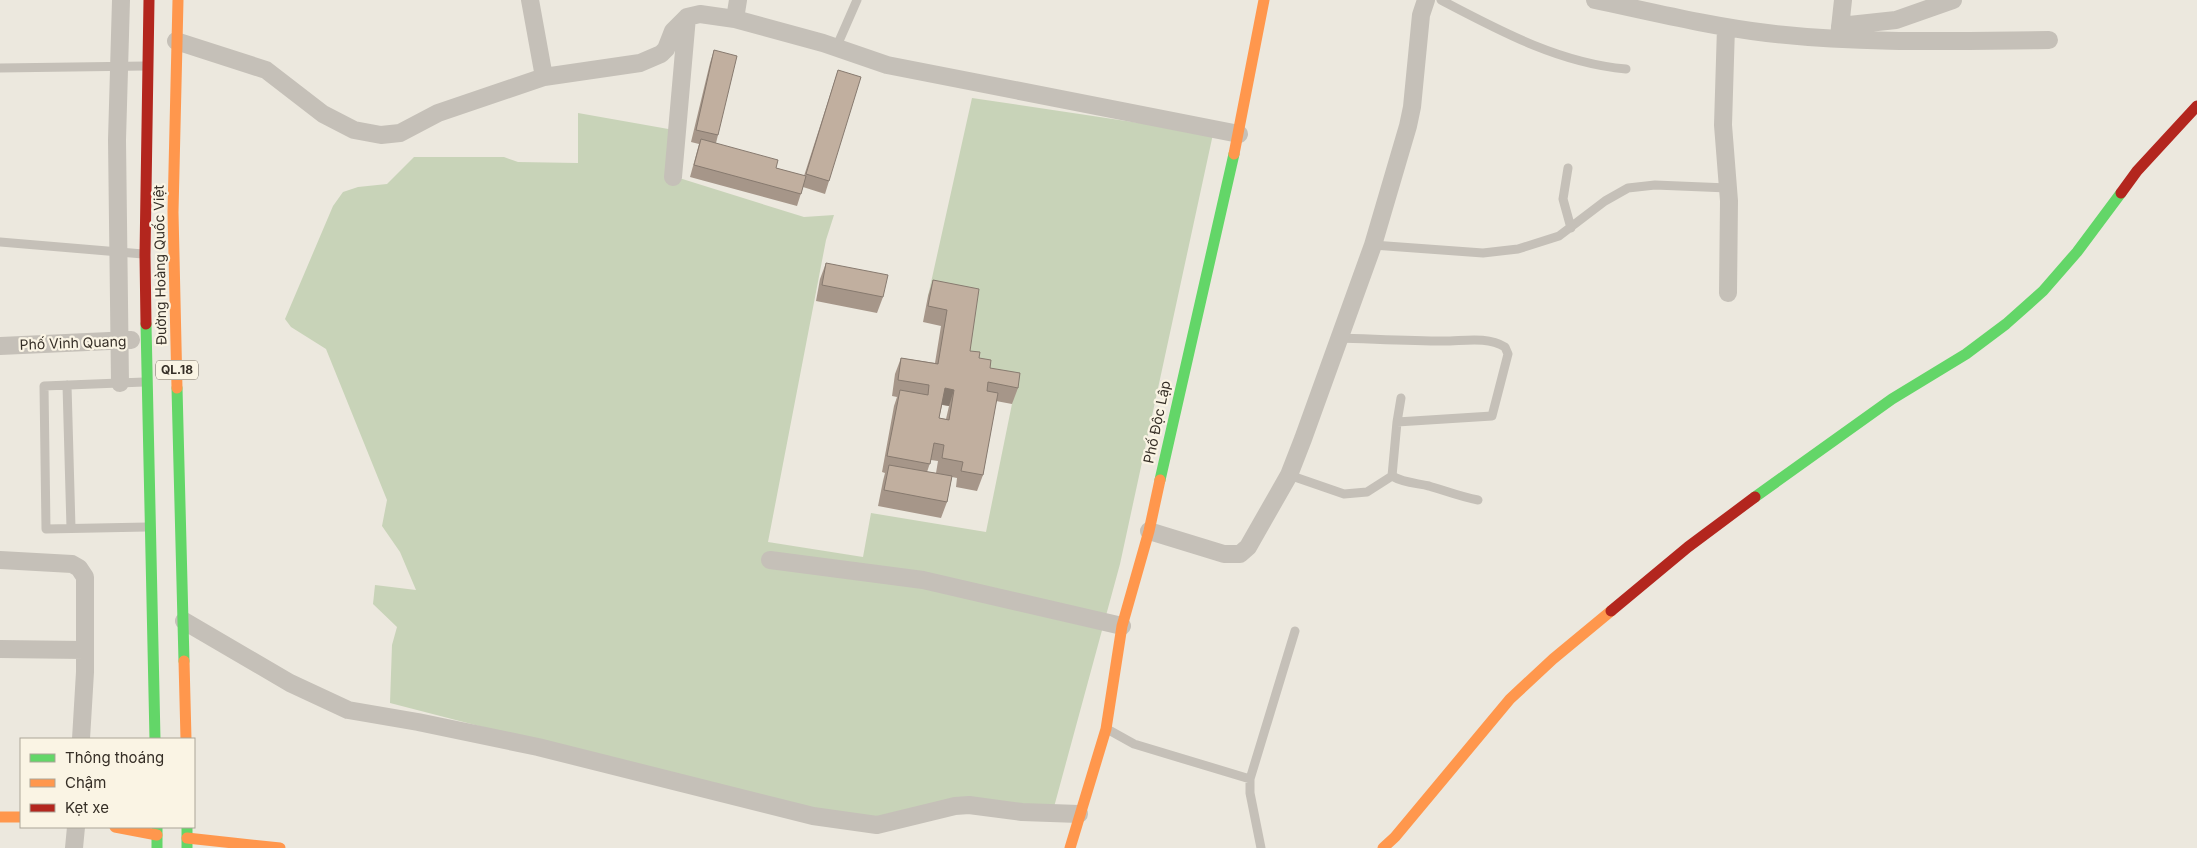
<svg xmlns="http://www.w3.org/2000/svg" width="2197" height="848" viewBox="0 0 2197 848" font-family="Inter,sans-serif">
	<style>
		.green { fill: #c8d3b8 }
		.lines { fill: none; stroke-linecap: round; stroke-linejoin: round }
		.lane { stroke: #c5c0b8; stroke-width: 9 }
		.street { stroke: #c5c0b8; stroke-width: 18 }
		.fast { stroke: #63d668; stroke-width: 11 }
		.slow { stroke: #ff974d; stroke-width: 11 }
		.jam { stroke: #b3261e; stroke-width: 11 }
		.wall { fill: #a69689; fill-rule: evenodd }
		.shaded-wall { fill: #877a6f }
		.building { fill: #c1af9f; stroke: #877a6f; fill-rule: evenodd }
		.labels { text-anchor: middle; stroke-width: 4.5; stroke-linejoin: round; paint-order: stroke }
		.shield { fill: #faf4e4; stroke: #70695f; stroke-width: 1 }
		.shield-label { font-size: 12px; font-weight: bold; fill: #352e26 }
		.street-label { font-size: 14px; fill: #352e26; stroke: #faf4e4 }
	</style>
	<rect width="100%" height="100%" fill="#ece8de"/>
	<!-- green -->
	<path class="green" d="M972,98L1213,134L1120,564L1054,807L880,818L837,814L703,784L390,703L392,645L397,627L373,604L375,585L416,590L400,552L382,526L387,500L326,349L291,327L285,319L333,206L343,192L358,187L387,184L414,157H504L518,162L578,163V113L674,130L676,177L804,217L834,215L826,240L768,542L863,557L871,513L986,532L1015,389L964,367L973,305L928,296Z"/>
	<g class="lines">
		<!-- lane -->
		<path class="lane" d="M1441,0C1500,31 1559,63 1626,69
			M836,48L857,0
			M0,68L145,66
			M1568,168L1563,199L1571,228
			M0,242L143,254
			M1373,245L1483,253L1518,249L1559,236L1605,201L1628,188L1655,185L1728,188
			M1338,338C1374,339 1409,341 1444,341C1464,341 1487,336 1505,347L1508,354L1492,416L1397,422
			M144,382L44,386L46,529L147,527
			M67,385L71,528
			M1289,475L1344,494L1367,492L1392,476C1404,483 1416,483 1429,486C1446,491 1461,497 1478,500
			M1392,476L1397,422L1401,398
			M1107,729L1134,744L1250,779
			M1261,848L1250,793V779L1295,631"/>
		<!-- street -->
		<path class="street" d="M530,0L544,77
			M1595,0C1652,12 1709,26 1767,33C1860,44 1955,41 2049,40
			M735,19L738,0
			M1840,26L1896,20L1953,0
			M1726,27L1723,125L1729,201L1728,293
			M1839,37L1843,0
			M176,41L266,70L323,114L354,130L381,135L400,133L438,113L544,77L640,63L661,54L666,49L673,31L687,17L700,14L735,19L823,43L887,65L1239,134
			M673,177L687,17
			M0,346L131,340
			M120,383L117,140L121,0
			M1149,531L1224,554H1240L1248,547L1289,475L1303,439L1373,245L1408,126L1412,107L1421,15L1426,0
			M0,560L72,564L79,568L85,577V672L81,739
			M770,560L923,580L1122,626
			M184,621L290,683L348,710L418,722L538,747L813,816L877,825L955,806L969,805L1022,812L1079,814
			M0,649L84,650
			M74,848L76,827"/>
		<!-- fast -->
		<path class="fast" d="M146,324L155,739
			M177,388L184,661
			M1160,480L1234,154
			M1755,497L1892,399L1966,354L2006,324L2043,291L2077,252L2121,193
			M157,827V848
			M187,827V848"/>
		<!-- slow -->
		<path class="slow" d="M1234,154L1264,0
			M177,388L173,212L178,0
			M184,661L186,739
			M0,817H21
			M115,827L157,835
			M187,838L280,848
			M1070,848L1106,729L1122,626L1149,531L1160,480
			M1383,848L1395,837L1510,699L1553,659L1611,611"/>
		<!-- jam -->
		<path class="jam" d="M2121,193L2137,171L2197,106
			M146,324L145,255L149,0
			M1611,611L1688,547L1755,497"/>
	</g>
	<!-- wall -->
	<path class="wall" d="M714,50L718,135L716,143L776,168L804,176L838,70L829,181L825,194L803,187L797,206L690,177L699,144L691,142L710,63Z
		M826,263L883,297L877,313L816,301L820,279Z
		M933,280L970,351L990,368L1018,388L1012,404L996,401L983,475L977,491L956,487L957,478L952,477L947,502L941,518L878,506L883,481L885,473L882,472L894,406L897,397L892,396L895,374L901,358L935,363L941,326L923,322L928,296ZM942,405L949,406L946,419L939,418ZM931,460L938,461L936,473L927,472Z"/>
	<!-- shaded-wall -->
	<path class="shaded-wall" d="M945,388L954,390L949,406L939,404Z"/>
	<!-- building -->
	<path class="building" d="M714,50L737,56L718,135L696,130Z
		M838,70L861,77L829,181L806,174Z
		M701,139L778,160L776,168L806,176L801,194L694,165Z
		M826,263L888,275L883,297L822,285Z
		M933,280L979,289L970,351L980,352L979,358L991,360L990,368L1020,373L1018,388L988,382L987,391L998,393L983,475L961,471L963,462L942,458L944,445L934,443L930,464L887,456L900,390L928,395L929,385L898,380L901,358L938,364L947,310L928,306ZM945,388L954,390L949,420L939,418Z
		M889,465L952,476L947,502L884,490Z"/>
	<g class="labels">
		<!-- shield labels -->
		<rect class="shield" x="156" y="360.5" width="42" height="19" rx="4"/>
		<g class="shield-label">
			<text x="177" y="374">QL.18</text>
		</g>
		<!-- street labels -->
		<g class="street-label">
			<text transform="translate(160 265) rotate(-91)" y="5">Đường Hoàng Quốc Việt</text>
			<text transform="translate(73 343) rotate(-2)" y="5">Phố Vinh Quang</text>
			<text transform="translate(1157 422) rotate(-78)" y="5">Phố Độc Lập</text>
		</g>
	</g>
	<!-- legend -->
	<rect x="20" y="738" width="175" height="90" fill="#faf4e4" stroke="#aba598"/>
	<rect x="30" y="754" width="25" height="8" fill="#63d668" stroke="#aba598"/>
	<text x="65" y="763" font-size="15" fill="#352e26">Thông thoáng</text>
	<rect x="30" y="779" width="25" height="8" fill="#ff974d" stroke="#aba598"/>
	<text x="65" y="788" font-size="15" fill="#352e26">Chậm</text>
	<rect x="30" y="804" width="25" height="8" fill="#b3261e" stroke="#aba598"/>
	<text x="65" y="813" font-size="15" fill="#352e26">Kẹt xe</text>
</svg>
